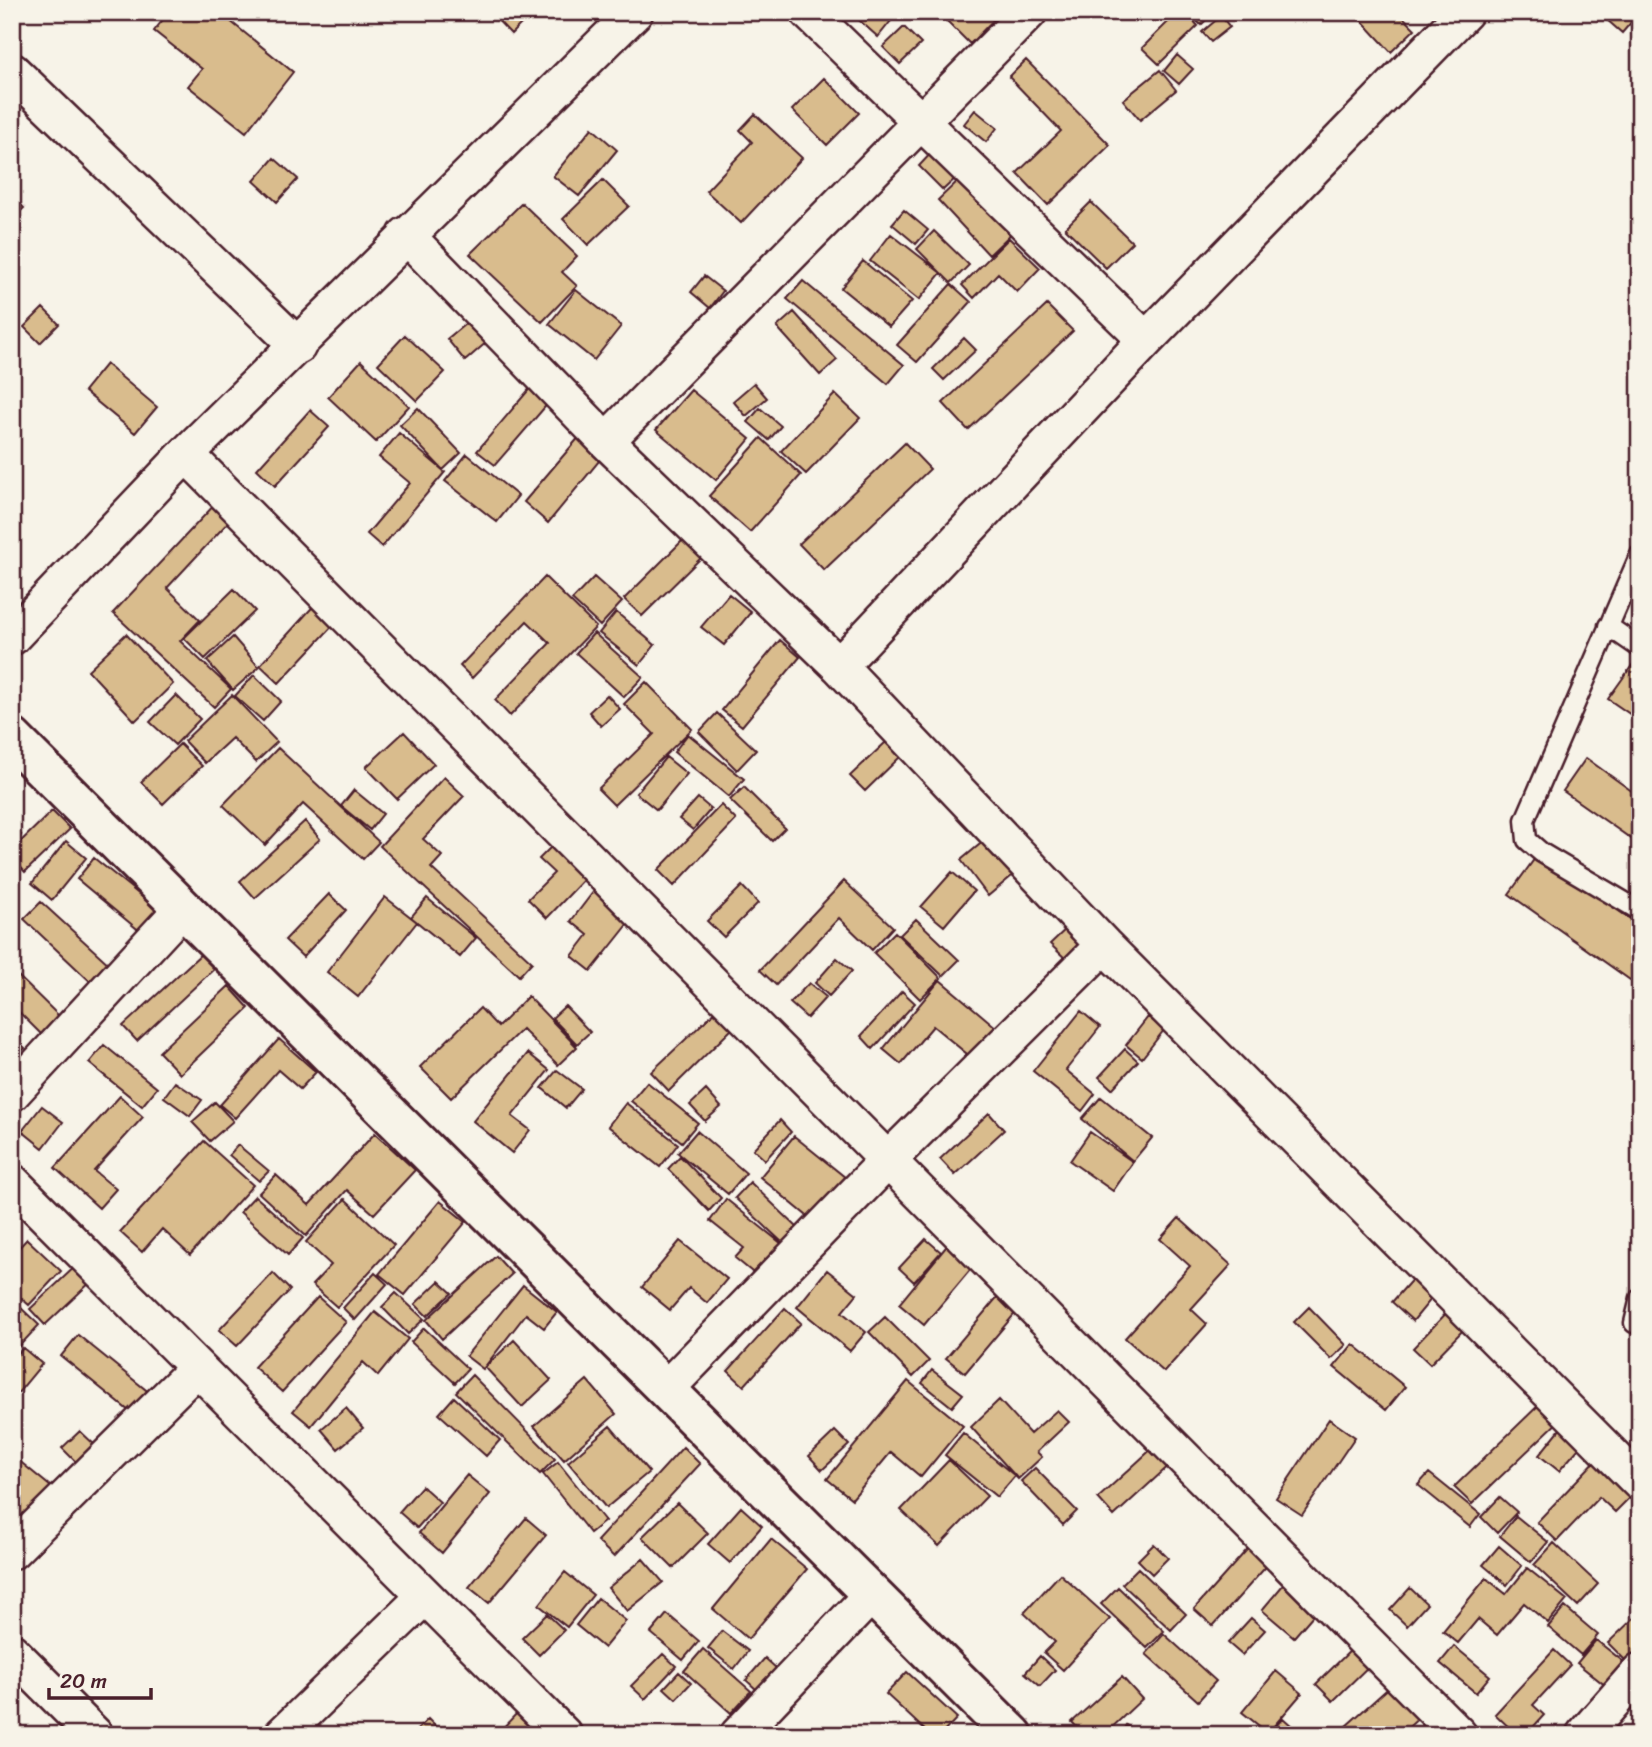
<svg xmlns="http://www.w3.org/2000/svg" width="1652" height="1747" viewBox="0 0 1652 1747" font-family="Sriracha,sans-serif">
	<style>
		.building { fill: #d9bc8d; stroke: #4a1f2b; stroke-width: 2 }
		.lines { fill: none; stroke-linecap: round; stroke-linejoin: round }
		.lane-casing { stroke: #4a1f2b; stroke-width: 23 }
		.street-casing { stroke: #4a1f2b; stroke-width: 40 }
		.secondary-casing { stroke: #4a1f2b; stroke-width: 44 }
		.lane { stroke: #f7f3e8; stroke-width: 18 }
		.street { stroke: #f7f3e8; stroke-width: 35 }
		.secondary { stroke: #f7f3e8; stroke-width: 38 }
	</style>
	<rect width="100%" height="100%" fill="#f7f3e8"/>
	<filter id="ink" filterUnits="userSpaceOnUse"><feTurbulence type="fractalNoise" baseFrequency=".0143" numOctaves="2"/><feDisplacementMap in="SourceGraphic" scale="14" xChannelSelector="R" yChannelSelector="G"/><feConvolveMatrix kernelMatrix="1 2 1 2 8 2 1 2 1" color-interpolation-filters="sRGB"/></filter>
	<g filter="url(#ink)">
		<!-- building -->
		<path class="building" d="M169,12H219L293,72L246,132L188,86L202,69L154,31Z
			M490,12H533L511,34Z
			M865,12H898L878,37L859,20Z
			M938,12H1001L970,44Z
			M1178,12H1186L1198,26L1159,64L1142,48Z
			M1188,12H1214L1201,25Z
			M1354,12H1398L1415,29L1391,52Z
			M1598,12H1640L1622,33Z
			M1221,16L1230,27L1211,42L1202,32Z
			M904,27L921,44L900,64L883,47Z
			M1177,55L1193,69L1179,84L1164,71Z
			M1026,60L1110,145L1048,205L1017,173L1061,131L1009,77Z
			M1160,70L1176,90L1140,120L1123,100Z
			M824,78L859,113L827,145L792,110Z
			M975,110L997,128L986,142L964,124Z
			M755,114L802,158L741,223L706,191L752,142L740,130Z
			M592,128L617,150L579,196L553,176Z
			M934,150L959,175L943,190L919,166Z
			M274,158L298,179L277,202L254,181Z
			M963,176L1014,231L989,255L938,200Z
			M603,180L629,206L588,245L563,219Z
			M12,196L24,208L12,219Z
			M1091,202L1132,242L1106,268L1065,228Z
			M522,203L577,256L562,272L577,286L542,322L470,254Z
			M904,210L928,230L916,244L892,224Z
			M934,231L969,265L951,283L917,249Z
			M891,234L941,273L919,300L870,261Z
			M1009,238L1040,268L1017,292L998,273L974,298L962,285Z
			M863,261L912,301L889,327L841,288Z
			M704,276L723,291L710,308L691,292Z
			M803,281L904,365L888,384L787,299Z
			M951,284L971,302L917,362L897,345Z
			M576,290L621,326L594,360L549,324Z
			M1047,305L1073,331L968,430L943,403Z
			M43,308L59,324L40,343L24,327Z
			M794,312L837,360L820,375L777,327Z
			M470,320L488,341L465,361L447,339Z
			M405,335L445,372L417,401L378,364Z
			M964,338L976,350L944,380L933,369Z
			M361,361L409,406L376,442L328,397Z
			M106,364L157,407L135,433L84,391Z
			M754,383L767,398L746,416L733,401Z
			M532,386L550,401L495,465L477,451Z
			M691,390L750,439L716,480L656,430Z
			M835,394L860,418L806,474L781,451Z
			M418,408L461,453L443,470L400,425Z
			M760,408L781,426L769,440L748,422Z
			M310,410L329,427L275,486L257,469Z
			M399,433L445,472L382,547L367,534L410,483L379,457Z
			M580,436L604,455L548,523L524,502Z
			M761,438L801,475L750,532L709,496Z
			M905,443L930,469L824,570L799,544Z
			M467,454L518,496L497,522L445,481Z
			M218,501L234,516L167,588L200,620L180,641L231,689L214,707L113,613Z
			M686,537L704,555L642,616L624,599Z
			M545,577L596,627L510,716L495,700L550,643L527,621L472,678L460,666Z
			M594,577L622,602L600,626L572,600Z
			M234,589L255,611L205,659L184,638Z
			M729,594L751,612L724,645L701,627Z
			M319,600L339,619L279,683L260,665Z
			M616,612L655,645L639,665L599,633Z
			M594,633L643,677L624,697L576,653Z
			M126,634L173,684L135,721L88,670Z
			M233,637L259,667L233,690L207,661Z
			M780,640L800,657L742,726L722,710Z
			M1638,657L1640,659V721L1608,699Z
			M254,675L281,701L263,721L235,696Z
			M646,682L692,729L614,805L598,789L654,734L624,704Z
			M176,695L200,719L175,745L150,722Z
			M232,695L277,742L256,762L232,738L205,763L184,741Z
			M607,695L620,709L601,726L589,712Z
			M717,713L756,750L737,770L699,732Z
			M404,732L434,764L397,799L366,767Z
			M688,734L744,779L729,797L674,752Z
			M886,742L900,757L865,791L850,776Z
			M180,744L202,766L163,804L141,782Z
			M278,748L379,842L363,859L303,804L265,845L223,805Z
			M666,757L687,774L657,810L636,793Z
			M1586,758L1640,797V845L1563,791Z
			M444,777L464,796L423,839L442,856L431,868L532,962L519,976L380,846Z
			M744,787L785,828L772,841L730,800Z
			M354,790L383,814L370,830L341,806Z
			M698,798L711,809L693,830L679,819Z
			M721,805L736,820L674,886L658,870Z
			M52,811L70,829L25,872L12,858V850Z
			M305,821L320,839L255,898L240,881Z
			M12,828L21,835L12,846Z
			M985,840L1013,875L988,896L961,860Z
			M66,841L86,858L52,900L32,883Z
			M556,842L589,874L547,918L528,899L554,873L539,859Z
			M1538,854L1640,926V987L1509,894Z
			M94,858L167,917L142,933L77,879Z
			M952,872L974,891L944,926L921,907Z
			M844,881L893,927L872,950L839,918L776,985L760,970Z
			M742,886L758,903L724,937L707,921Z
			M597,887L634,917L591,971L572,956L588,935L571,921Z
			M329,894L346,910L303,957L285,940Z
			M385,897L417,922L358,997L327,972Z
			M427,898L476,938L460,957L411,917Z
			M41,902L111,966L93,984L24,919Z
			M916,919L959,960L943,976L900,935Z
			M1068,927L1085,944L1068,961L1050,944Z
			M895,932L941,978L920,999L874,953Z
			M201,954L215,968L137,1041L123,1026Z
			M837,958L852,971L829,996L815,983Z
			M12,970L60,1017L42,1035L12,1005Z
			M940,980L997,1028L972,1058L933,1026L901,1064L883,1049Z
			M809,983L826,997L807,1018L790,1003Z
			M229,986L249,1008L180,1074L159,1052Z
			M902,991L915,1003L873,1049L861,1036Z
			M528,996L577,1047L558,1065L522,1029L451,1098L420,1067L480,1008L498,1027Z
			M565,1006L590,1032L577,1044L552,1018Z
			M721,1006L738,1023L669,1091L651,1072Z
			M1081,1011L1100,1027L1066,1070L1095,1094L1082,1111L1033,1071Z
			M1148,1017L1164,1030L1142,1058L1126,1045Z
			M12,1035L25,1048L12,1060Z
			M279,1039L316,1072L300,1089L278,1070L235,1118L220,1105Z
			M104,1045L157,1088L142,1106L89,1063Z
			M1125,1049L1138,1061L1112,1089L1099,1077Z
			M528,1053L549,1070L512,1116L530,1130L512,1153L473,1121Z
			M557,1070L582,1089L566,1108L542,1088Z
			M175,1082L202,1100L190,1116L164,1097Z
			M647,1082L698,1123L682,1142L631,1101Z
			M706,1090L721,1107L705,1121L690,1105Z
			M120,1096L143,1117L94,1171L116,1189L99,1208L55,1168Z
			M1101,1097L1152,1138L1133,1161L1082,1119Z
			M215,1102L233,1121L210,1141L192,1122Z
			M626,1103L678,1144L660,1167L608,1126Z
			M42,1106L63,1122L43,1148L22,1131Z
			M989,1113L1004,1130L955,1175L940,1159Z
			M780,1120L791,1132L765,1160L753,1149Z
			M697,1131L746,1173L728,1194L678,1153Z
			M1090,1132L1133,1162L1113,1191L1070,1161Z
			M375,1133L415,1170L374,1214L347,1190L306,1236L259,1193L276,1175L309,1205Z
			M794,1136L846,1178L812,1220L760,1177Z
			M204,1141L253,1185L190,1255L162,1229L142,1252L120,1232Z
			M238,1145L269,1171L259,1181L229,1155Z
			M680,1156L721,1198L709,1211L668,1169Z
			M750,1182L798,1228L783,1243L735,1198Z
			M255,1196L303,1238L288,1255L240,1212Z
			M345,1199L394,1245L337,1307L312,1285L331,1265L306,1242Z
			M726,1199L782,1244L757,1276L735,1258L744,1248L710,1221Z
			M440,1201L466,1222L405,1295L379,1274Z
			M1179,1218L1231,1265L1191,1309L1207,1324L1164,1372L1125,1338L1190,1266L1160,1239Z
			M27,1239L61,1271L29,1305L12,1290V1255Z
			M926,1239L941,1252L914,1282L899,1268Z
			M680,1241L727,1279L707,1303L689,1288L670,1310L642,1287Z
			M950,1242L976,1263L924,1325L899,1304Z
			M496,1256L512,1274L442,1339L426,1320Z
			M79,1263L94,1279L45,1325L30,1309Z
			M827,1270L857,1294L842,1312L866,1332L850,1351L797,1307Z
			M273,1273L290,1290L237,1346L219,1330Z
			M375,1273L387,1284L355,1320L343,1308Z
			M1416,1275L1437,1292L1413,1321L1392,1302Z
			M439,1281L452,1293L427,1316L415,1304Z
			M523,1285L557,1312L544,1328L526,1314L483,1369L466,1356Z
			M396,1293L424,1319L408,1334L382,1307Z
			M999,1295L1018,1310L965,1373L946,1358Z
			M318,1297L346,1322L282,1392L254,1367Z
			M1453,1306L1470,1323L1430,1364L1413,1348Z
			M20,1307L39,1325L12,1354V1315Z
			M1309,1307L1346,1345L1331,1359L1294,1322Z
			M785,1308L801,1323L744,1386L728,1371Z
			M375,1312L408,1339L378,1376L363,1362L311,1426L293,1411Z
			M885,1317L929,1361L913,1377L869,1332Z
			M424,1328L468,1369L455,1383L411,1342Z
			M78,1335L151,1394L134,1415L61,1356Z
			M514,1340L551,1380L522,1407L485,1367Z
			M1353,1344L1405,1387L1386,1410L1334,1367Z
			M23,1348L42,1364L18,1393L12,1389V1360Z
			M932,1370L963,1394L952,1407L922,1383Z
			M472,1375L555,1459L540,1474L456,1392Z
			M587,1380L616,1414L564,1460L534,1426Z
			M908,1381L963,1426L921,1477L891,1452L852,1499L827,1479Z
			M454,1397L500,1440L486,1456L439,1414Z
			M1545,1399L1563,1417L1472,1504L1454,1487Z
			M999,1400L1030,1434L1057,1410L1069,1422L1037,1452L1042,1457L1018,1479L971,1427Z
			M346,1408L363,1428L338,1449L321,1429Z
			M1329,1419L1355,1437L1302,1515L1276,1498Z
			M1565,1423L1586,1440L1559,1471L1539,1455Z
			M610,1426L649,1472L606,1508L568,1462Z
			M80,1431L98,1448L80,1466L62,1448Z
			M835,1431L849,1445L822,1470L809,1456Z
			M963,1433L1015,1476L997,1497L945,1455Z
			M1156,1445L1173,1462L1114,1516L1098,1498Z
			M683,1447L700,1464L614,1557L597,1541Z
			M12,1455L56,1491L30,1523L12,1508Z
			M1600,1456L1636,1491L1615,1512L1599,1497L1557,1541L1537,1522Z
			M949,1460L987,1496L939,1546L901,1510Z
			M558,1462L605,1521L590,1533L543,1474Z
			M1035,1468L1077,1511L1063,1525L1021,1481Z
			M1429,1473L1480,1514L1470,1527L1418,1485Z
			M467,1475L490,1494L442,1553L419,1533Z
			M422,1486L440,1502L417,1528L399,1512Z
			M1500,1497L1517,1512L1497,1533L1481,1517Z
			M677,1503L708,1533L673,1568L642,1537Z
			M741,1507L762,1526L730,1563L708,1544Z
			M1516,1516L1548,1542L1531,1562L1500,1536Z
			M526,1518L546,1535L489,1603L469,1587Z
			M771,1539L807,1569L748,1639L713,1609Z
			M1253,1543L1272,1560L1213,1626L1194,1609Z
			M1554,1543L1598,1584L1578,1606L1534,1565Z
			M1154,1544L1168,1558L1152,1574L1138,1560Z
			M1499,1546L1522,1566L1507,1585L1483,1565Z
			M643,1559L663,1582L627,1611L608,1588Z
			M1138,1568L1186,1614L1171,1630L1122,1584Z
			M1527,1568L1567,1600L1548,1623L1524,1603L1497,1635L1478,1619L1458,1643L1443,1631L1486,1578L1506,1594Z
			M565,1572L593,1595L567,1627L539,1605Z
			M1060,1574L1110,1619L1063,1670L1044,1653L1055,1642L1024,1613Z
			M1288,1579L1320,1607L1294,1637L1262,1610Z
			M1118,1587L1164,1631L1147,1648L1101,1604Z
			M1410,1588L1427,1604L1407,1626L1390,1610Z
			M598,1598L626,1621L604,1648L576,1625Z
			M1565,1607L1598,1635L1581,1655L1548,1627Z
			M1640,1612V1654L1629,1664L1608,1643Z
			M547,1614L564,1630L539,1655L522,1638Z
			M667,1614L699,1641L683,1660L651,1633Z
			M1251,1618L1265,1630L1242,1655L1228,1643Z
			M722,1631L748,1651L734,1669L708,1648Z
			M1164,1634L1216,1681L1198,1701L1146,1654Z
			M1596,1640L1625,1663L1606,1686L1577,1663Z
			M1357,1644L1374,1661L1333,1701L1316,1684Z
			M1454,1646L1490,1676L1476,1693L1440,1663Z
			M703,1649L751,1691L731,1713L684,1671Z
			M1554,1650L1570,1665L1533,1705L1544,1715L1526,1735H1517L1495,1714Z
			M663,1654L676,1666L645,1699L631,1686Z
			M1040,1656L1055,1670L1040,1686L1025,1673Z
			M765,1658L776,1668L757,1690L746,1680Z
			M1276,1671L1302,1693L1268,1733L1242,1712Z
			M679,1672L691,1683L676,1699L664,1688Z
			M907,1672L957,1718L941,1735H930L886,1694Z
			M1122,1677L1142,1699L1104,1735H1084L1072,1722Z
			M1393,1684L1421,1716L1400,1735H1336Z
			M519,1711L537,1729L531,1735H496Z
			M1283,1718L1302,1735H1268Z
			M428,1719L444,1735H412Z
			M1126,1725L1141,1735H1120Z"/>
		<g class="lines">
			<defs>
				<path id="lane" d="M1640,554L1525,820L1527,840L1542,853L1640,911
					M1608,626L1640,648
					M1634,1323L1640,1298"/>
				<path id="street" d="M808,12L1146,340
					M12,71L298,346
					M406,235L606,441L839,666L1104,945L1640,1483
					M606,441L1029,12
					M186,454L1459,1735
					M12,637L186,454L635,12
					M839,666L1146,340L1465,12
					M12,1093L183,908
					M12,1182L564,1735
					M666,1389L889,1159L1104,945
					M12,1551L197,1368
					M12,1652L95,1735
					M282,1735L425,1596
					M738,1735L872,1594
					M1584,1735L1640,1671"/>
				<path id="secondary" d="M12,738L1013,1735"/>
			</defs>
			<!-- lane casing -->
			<use href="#lane" class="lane-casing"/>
			<!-- street casing -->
			<use href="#street" class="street-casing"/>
			<!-- secondary casing -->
			<use href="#secondary" class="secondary-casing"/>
			<!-- lane -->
			<use href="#lane" class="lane"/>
			<!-- street -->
			<use href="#street" class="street"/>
			<!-- secondary -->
			<use href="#secondary" class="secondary"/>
		</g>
	</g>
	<!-- margin -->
	<rect width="1652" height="1747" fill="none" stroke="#f7f3e8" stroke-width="42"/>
	<rect x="21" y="21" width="1610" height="1705" fill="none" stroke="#4a1f2b" stroke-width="2.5" filter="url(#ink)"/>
	<!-- scale -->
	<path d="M49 1688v10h102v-10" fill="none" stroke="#4a1f2b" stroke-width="3.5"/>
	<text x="60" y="1688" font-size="21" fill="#4a1f2b" stroke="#f7f3e8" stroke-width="5" paint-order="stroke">20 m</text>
</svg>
